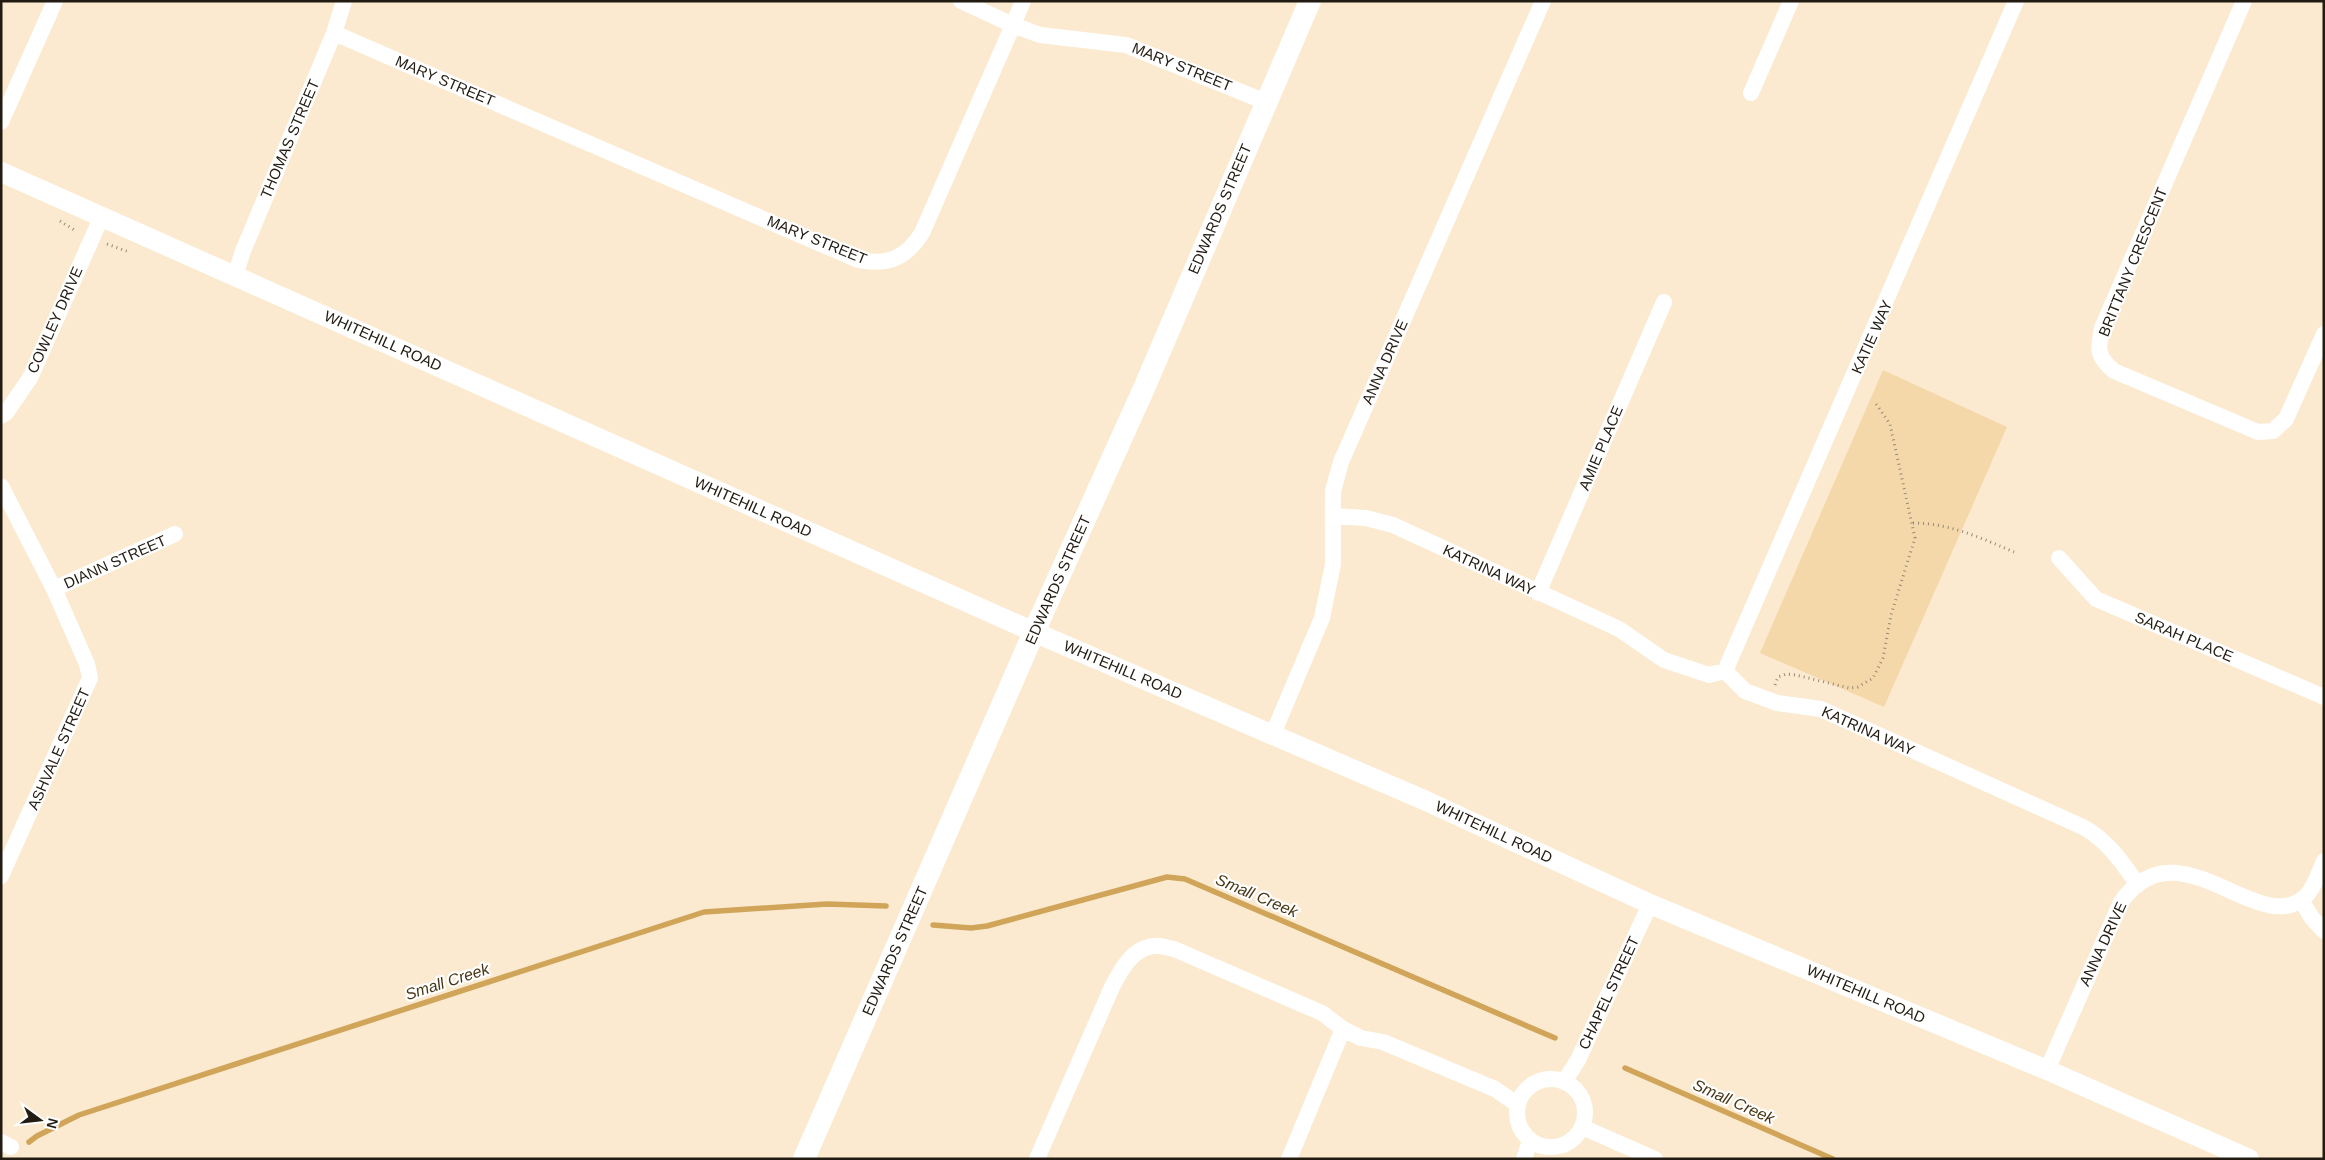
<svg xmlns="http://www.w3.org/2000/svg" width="2325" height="1160" viewBox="0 0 2325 1160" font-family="Helvetica,sans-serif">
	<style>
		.green { fill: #f4d8aa }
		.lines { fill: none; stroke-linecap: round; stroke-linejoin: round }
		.stream { stroke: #d0a559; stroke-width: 5.5 }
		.path { stroke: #968a77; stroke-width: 3; stroke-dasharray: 1 4; stroke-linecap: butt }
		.minor { stroke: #fff; stroke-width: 16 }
		.tertiary { stroke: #fff; stroke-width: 20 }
		.secondary { stroke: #fff; stroke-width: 22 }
		.labels { text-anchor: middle; stroke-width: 4.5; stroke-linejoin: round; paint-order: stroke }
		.street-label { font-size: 15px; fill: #211b11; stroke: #fff }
		.water-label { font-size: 16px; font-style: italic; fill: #493615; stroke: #fff }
	</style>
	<rect width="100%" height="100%" fill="#fbeacf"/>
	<!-- green -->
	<path class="green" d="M1883,370L2007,427L1884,707L1760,653Z"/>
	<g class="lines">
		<!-- stream -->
		<path class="stream" d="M933,925L971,928L987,926L1167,877L1185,879L1555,1038
			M1625,1068L1833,1159
			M29,1142L37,1136L79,1115L704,912L827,904L886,906"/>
		<!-- path -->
		<path class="path" d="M60,221L76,231
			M107,244L129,252
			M1913,523C1949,523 1981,538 2014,552
			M1775,685L1778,677L1786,674L1796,675L1849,688L1858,687L1873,678L1883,658L1891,615L1915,538L1890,424L1874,401"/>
		<!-- minor -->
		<path class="minor" d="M961,1L1013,25L1023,1
			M2244,1L2102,328C2098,349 2096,356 2114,371L2258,432L2273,431L2286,419L2324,334
			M334,33L858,260C888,266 906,258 922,233L1013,25L1040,35L1126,45L1266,102
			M1751,93L1791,1
			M1,122L55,1
			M235,276L243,251L334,33L344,1
			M1,416L6,413L30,378L101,218
			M1,486L54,589L87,664L90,678L1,876
			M1333,516L1366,518L1393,525L1619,629L1664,660L1709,675L1725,671L1745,691L1777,703L1821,709L2083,827C2107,840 2122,862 2138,885
			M2059,558L2096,599L2324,697
			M54,589L175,534
			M1538,593L1664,302
			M1725,671L2016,1
			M1273,734L1322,618L1333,564V491L1341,462L1543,1
			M2301,900L2312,918L2324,931
			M2047,1070L2121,902C2179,820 2259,941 2306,896C2315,887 2319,872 2324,861
			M1517 1113a34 34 0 1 1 68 0a34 34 0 1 1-68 0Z
			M1564,1082L1578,1060L1650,904
			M1582,1127L1655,1159
			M1,1142L11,1147
			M1037,1159L1112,987C1121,970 1132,948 1154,946C1160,945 1168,948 1174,949L1322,1013L1343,1029L1361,1038L1383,1042L1495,1089L1518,1105
			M1289,1159L1343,1029
			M1524,1159L1530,1141"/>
		<!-- tertiary -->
		<path class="tertiary" d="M1,172L1034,632L1424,800L1650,904L2047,1070L2249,1159"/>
		<!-- secondary -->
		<path class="secondary" d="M804,1159L1034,632L1145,386L1310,1"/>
	</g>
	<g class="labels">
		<!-- street labels -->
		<g class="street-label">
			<text transform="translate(1182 67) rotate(22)" y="5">MARY STREET</text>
			<text transform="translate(445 81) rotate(23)" y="5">MARY STREET</text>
			<text transform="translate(290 139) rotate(-67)" y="5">THOMAS STREET</text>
			<text transform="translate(1220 209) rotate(-67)" y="5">EDWARDS STREET</text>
			<text transform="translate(817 240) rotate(22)" y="5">MARY STREET</text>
			<text transform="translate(2133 262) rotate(-68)" y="5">BRITTANY CRESCENT</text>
			<text transform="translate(55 320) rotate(-66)" y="5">COWLEY DRIVE</text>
			<text transform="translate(1872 337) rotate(-66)" y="5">KATIE WAY</text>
			<text transform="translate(383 341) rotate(24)" y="5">WHITEHILL ROAD</text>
			<text transform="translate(1385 362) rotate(-66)" y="5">ANNA DRIVE</text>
			<text transform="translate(1601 448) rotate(-67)" y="5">AMIE PLACE</text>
			<text transform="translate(753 507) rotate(24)" y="5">WHITEHILL ROAD</text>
			<text transform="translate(115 562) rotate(-24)" y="5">DIANN STREET</text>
			<text transform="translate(1489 570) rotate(25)" y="5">KATRINA WAY</text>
			<text transform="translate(1058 580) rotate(-66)" y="5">EDWARDS STREET</text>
			<text transform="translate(2184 637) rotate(23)" y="5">SARAH PLACE</text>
			<text transform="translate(1123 670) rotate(23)" y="5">WHITEHILL ROAD</text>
			<text transform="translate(1868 731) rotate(24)" y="5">KATRINA WAY</text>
			<text transform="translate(59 749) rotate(-66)" y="5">ASHVALE STREET</text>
			<text transform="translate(1494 832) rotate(25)" y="5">WHITEHILL ROAD</text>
			<text transform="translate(2103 944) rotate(-65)" y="5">ANNA DRIVE</text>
			<text transform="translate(895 951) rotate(-66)" y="5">EDWARDS STREET</text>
			<text transform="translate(1609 993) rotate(-65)" y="5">CHAPEL STREET</text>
			<text transform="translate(1866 994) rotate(23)" y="5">WHITEHILL ROAD</text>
		</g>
		<!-- water labels -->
		<g class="water-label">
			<text transform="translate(1257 895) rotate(23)" y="6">Small Creek</text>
			<text transform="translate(447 981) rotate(-18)" y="6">Small Creek</text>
			<text transform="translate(1734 1101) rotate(24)" y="6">Small Creek</text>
		</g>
	</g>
	<!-- border -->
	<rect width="2325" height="1160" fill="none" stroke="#211b11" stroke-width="5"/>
	<!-- north arrow -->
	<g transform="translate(40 1120) rotate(105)" stroke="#ffffff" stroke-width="4" paint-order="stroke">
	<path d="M0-4L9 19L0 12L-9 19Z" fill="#211b11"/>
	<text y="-8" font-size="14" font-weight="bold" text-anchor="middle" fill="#211b11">N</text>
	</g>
</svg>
